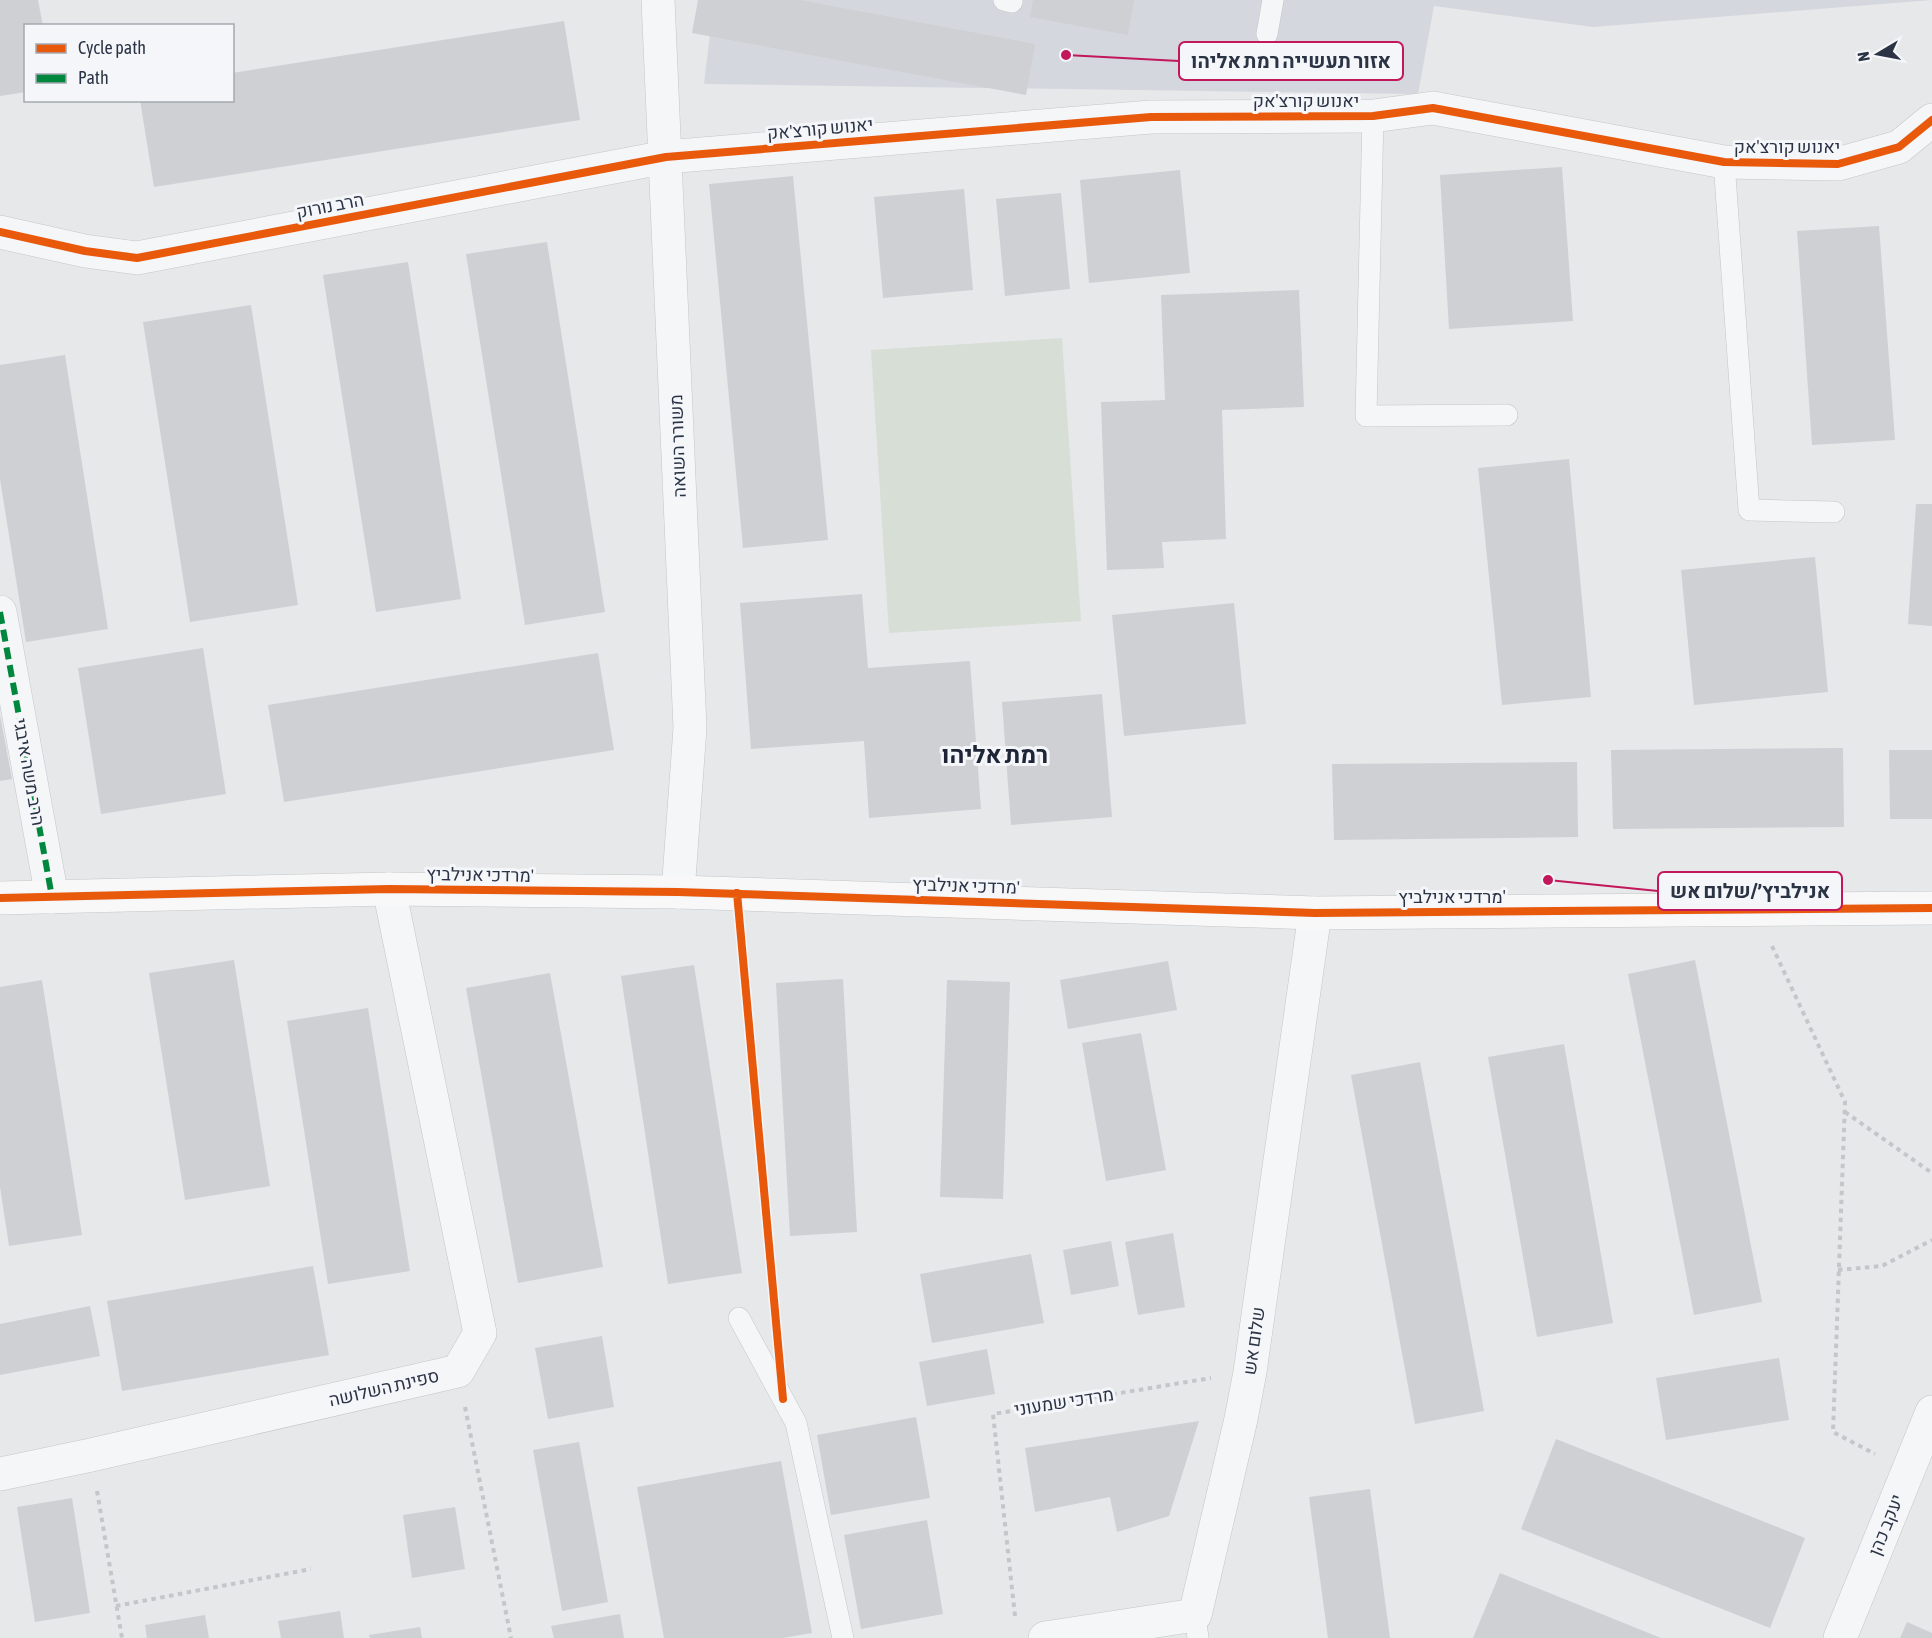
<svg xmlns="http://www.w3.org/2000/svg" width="1932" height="1638" font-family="'Asap Condensed',Heebo,sans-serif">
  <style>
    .built { fill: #d4d7dd }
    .green { fill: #d6ded6 }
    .building { fill: #ced0d3 }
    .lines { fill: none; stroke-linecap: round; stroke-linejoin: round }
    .lane-casing { stroke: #c4c6c8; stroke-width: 22 }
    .street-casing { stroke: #c4c6c8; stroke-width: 34 }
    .secondary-casing { stroke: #c4c6c8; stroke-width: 34 }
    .path { stroke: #c5c6ca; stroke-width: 4; stroke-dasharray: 4.5 4.5; stroke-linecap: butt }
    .lane { stroke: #f5f6f7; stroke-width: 21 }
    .street { stroke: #f5f6f7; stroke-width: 33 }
    .secondary { stroke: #f8f8f8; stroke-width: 33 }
    .quiet { stroke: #00873e; stroke-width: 6; stroke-dasharray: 12 6; stroke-linecap: butt }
    .cycleway-casing { stroke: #f4f6f9; stroke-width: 11 }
    .cycleway { stroke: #e8590c; stroke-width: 8 }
    .labels { text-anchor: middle; stroke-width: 6; stroke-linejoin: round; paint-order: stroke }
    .street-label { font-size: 18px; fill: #2b3445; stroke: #f4f6f9 }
    .district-label { font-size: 24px; font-weight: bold; fill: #1d2536; stroke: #f4f6f9 }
    .leader { fill: none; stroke: #c2185b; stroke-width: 2 }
    .callout-dot { fill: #c2185b; stroke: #f4f6f9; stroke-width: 2 }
    .callout { fill: #f4f6f9; stroke: #c2185b; stroke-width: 2 }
    .callout-label { font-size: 20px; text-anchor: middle; font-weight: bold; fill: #2b3445 }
  </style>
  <rect width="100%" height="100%" fill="#e6e8ea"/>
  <!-- built -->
  <path class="built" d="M714 0H1932L1593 27 1434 6 1418 94 704 84Z"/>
  <!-- green -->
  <path class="green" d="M1062 338 1081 621 889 633 871 350Z"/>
  <!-- building -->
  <path class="building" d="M0 0H38L43 26H26V92L0 96Z
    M698 0H800L1035 44 1026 95 692 33Z
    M1033 0H1134L1128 35 1030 17Z
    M564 21 580 120 154 187 140 100H232V73Z
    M1562 167 1573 321 1449 329 1440 175Z
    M1180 170 1190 273 1089 283 1080 180Z
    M793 176 828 540 743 548 709 184Z
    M964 189 973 290 883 298 874 197Z
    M1061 193 1070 289 1005 296 996 199Z
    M1879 226 1895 440 1812 445 1797 231Z
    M547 242 605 612 525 625 466 254Z
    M408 262 461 599 376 612 323 275Z
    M1299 290 1304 407 1222 410 1226 539 1162 542 1164 568 1107 570 1101 402 1165 400 1161 295Z
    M251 305 298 605 190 622 143 322Z
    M65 355 108 629 26 642 0 479V365Z
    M1569 459 1591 697 1502 705 1478 468Z
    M1916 504H1932V626L1908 624Z
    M1815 557 1828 692 1694 705 1681 570Z
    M862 594 868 668 970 661 981 809 869 818 864 741 751 749 740 603Z
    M1234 603 1246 724 1124 736 1112 615Z
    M203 648 226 794 101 814 78 668Z
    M598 653 614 750 284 802 268 705Z
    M1102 694 1112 817 1011 825 1002 702Z
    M0 715 12 779 0 781Z
    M1843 748 1844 827 1613 829 1611 750Z
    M1889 750H1932V819H1890Z
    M1577 762 1578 837 1334 840 1332 764Z
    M234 960 270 1186 185 1200 149 973Z
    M1695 960 1762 1302 1694 1315 1628 974Z
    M1168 961 1177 1010 1068 1029 1060 980Z
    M694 965 742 1273 668 1284 621 976Z
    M550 973 603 1267 518 1283 466 988Z
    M843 979 857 1232 790 1236 776 983Z
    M42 980 82 1235 9 1246 0 1187V987Z
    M947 980 1010 982 1003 1199 940 1197Z
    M368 1008 410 1271 328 1284 287 1021Z
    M1141 1033 1166 1170 1106 1181 1082 1043Z
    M1564 1044 1613 1323 1537 1337 1488 1057Z
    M1420 1062 1484 1411 1415 1424 1351 1075Z
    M1173 1233 1185 1307 1138 1315 1125 1242Z
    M1111 1241 1119 1286 1071 1295 1063 1250Z
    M1031 1254 1044 1323 932 1343 920 1274Z
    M313 1266 329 1355 122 1391 107 1301Z
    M90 1306 100 1356 0 1375V1324Z
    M602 1336 614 1407 548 1419 535 1348Z
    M987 1349 995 1394 927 1406 919 1362Z
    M1779 1358 1789 1420 1666 1440 1656 1378Z
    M916 1417 930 1498 831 1515 817 1435Z
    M1199 1421 1169 1516 1117 1532 1110 1497 1035 1512 1025 1448Z
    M1556 1439 1805 1538 1770 1628 1521 1529Z
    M579 1442 608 1602 562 1611 533 1450Z
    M781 1461 812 1633 783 1638H664L637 1487Z
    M1370 1489 1390 1638H1328L1309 1497Z
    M72 1498 90 1613 35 1622 17 1507Z
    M455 1507 465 1569 412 1578 403 1515Z
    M927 1520 943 1614 861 1629 844 1535Z
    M1500 1573 1661 1638H1473Z
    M340 1611 344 1638H281L278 1621Z
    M620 1614 624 1638H554L551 1626Z
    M205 1615 209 1638H147L145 1625Z
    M1907 1622 1932 1633V1638H1900Z
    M420 1627 422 1638H370L369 1635Z"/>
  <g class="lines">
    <defs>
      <path id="lane" d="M1004 0 1012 2V0
        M1267 34 1273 0
        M1373 116 1366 416 1507 415
        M1724 162 1749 510 1834 512
        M739 1318 796 1423 843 1638
        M1195 1615 1198 1638"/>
      <path id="street" d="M658 0 690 728 678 892
        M0 232 85 251 137 258 666 157 1151 117 1373 116 1433 108 1724 162 1838 164 1899 147 1932 120
        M0 612 52 897
        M0 1474 91 1455 458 1371 480 1333 389 889
        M1045 1638 1195 1615 1241 1419 1250 1372 1315 913
        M1840 1638 1932 1412"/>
      <path id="secondary" d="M0 898 389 889 678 892 1315 913 1932 908"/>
    </defs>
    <!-- lane casing -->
    <use href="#lane" class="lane-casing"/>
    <!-- street casing -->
    <use href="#street" class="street-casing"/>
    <!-- secondary casing -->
    <use href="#secondary" class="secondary-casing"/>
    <!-- path -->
    <path class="path" d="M1772 946 1845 1102 1833 1432 1875 1454
      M1845 1112 1932 1173
      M1838 1270 1882 1266 1932 1240
      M465 1407 511 1638
      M97 1491 122 1638
      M116 1606 311 1569
      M1015 1616 993 1414 1211 1378"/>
    <!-- lane -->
    <use href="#lane" class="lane"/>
    <!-- street -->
    <use href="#street" class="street"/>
    <!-- secondary -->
    <use href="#secondary" class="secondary"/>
    <!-- quiet -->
    <path class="quiet" d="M0 612 52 897"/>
    <defs>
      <path id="cycleway" d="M0 232 85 251 137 258 666 157 1151 117 1373 116 1433 108 1724 162 1838 164 1899 147 1932 120
        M737 893 783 1399
        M0 898 389 889 678 892 1315 913 1932 908"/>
    </defs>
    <!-- cycleway casing -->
    <use href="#cycleway" class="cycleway-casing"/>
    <!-- cycleway -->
    <use href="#cycleway" class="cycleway"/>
  </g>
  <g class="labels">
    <!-- street labels -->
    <g class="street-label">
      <text x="1306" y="107">יאנוש קורצ'אק</text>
      <text transform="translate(820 129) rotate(-5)" y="6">יאנוש קורצ'אק</text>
      <text x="1787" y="153">יאנוש קורצ'אק</text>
      <text transform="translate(330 206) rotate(-11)" y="6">הרב נורוק</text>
      <text transform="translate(678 446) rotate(-92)" y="6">משורר השואה</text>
      <text transform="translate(29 772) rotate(80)" y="6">הרב משה איבגי</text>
      <text transform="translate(480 875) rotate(1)" y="6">מרדכי אנילביץ'</text>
      <text transform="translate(966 886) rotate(2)" y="6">מרדכי אנילביץ'</text>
      <text x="1452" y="903">מרדכי אנילביץ'</text>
      <text transform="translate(1254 1341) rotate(-82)" y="6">שלום אש</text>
      <text transform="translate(384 1388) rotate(-13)" y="6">ספינת השלושה</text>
      <text transform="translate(1064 1402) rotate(-9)" y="6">מרדכי שמעוני</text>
      <text transform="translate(1886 1525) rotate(-68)" y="6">יעקב כהן</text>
    </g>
    <!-- district labels -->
    <g class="district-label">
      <text x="995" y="763">רמת אליהו</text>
    </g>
  </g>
  <!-- callouts -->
  <path class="leader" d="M1066 55L1179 61M1548 880L1658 891"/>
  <g class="callout-dot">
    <circle cx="1066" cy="55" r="6"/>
    <circle cx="1548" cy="880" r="6"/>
  </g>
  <g class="callout">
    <rect x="1179" y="42" width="224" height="38" rx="6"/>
    <rect x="1658" y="872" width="184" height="38" rx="6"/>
  </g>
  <g class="callout-label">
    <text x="1291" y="68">אזור תעשייה רמת אליהו</text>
    <text x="1750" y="898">אנילביץ׳/שלום אש</text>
  </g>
  <!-- legend -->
  <rect x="24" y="24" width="210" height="78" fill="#f4f6f9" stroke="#a4a8b1" stroke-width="1.5"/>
  <rect x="36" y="44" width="30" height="9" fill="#e8590c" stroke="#a4a8b1" stroke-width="1.5"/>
  <text x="78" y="54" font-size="18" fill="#2b3445">Cycle path</text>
  <rect x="36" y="74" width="30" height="9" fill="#00873e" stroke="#a4a8b1" stroke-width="1.5"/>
  <text x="78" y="84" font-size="18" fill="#2b3445">Path</text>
  <!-- north arrow -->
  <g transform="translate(1878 54) rotate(260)" stroke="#f4f6f9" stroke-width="4.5" paint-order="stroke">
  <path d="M0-4.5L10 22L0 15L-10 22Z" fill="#2b3445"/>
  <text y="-9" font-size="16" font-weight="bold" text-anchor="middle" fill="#2b3445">N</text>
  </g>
</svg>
